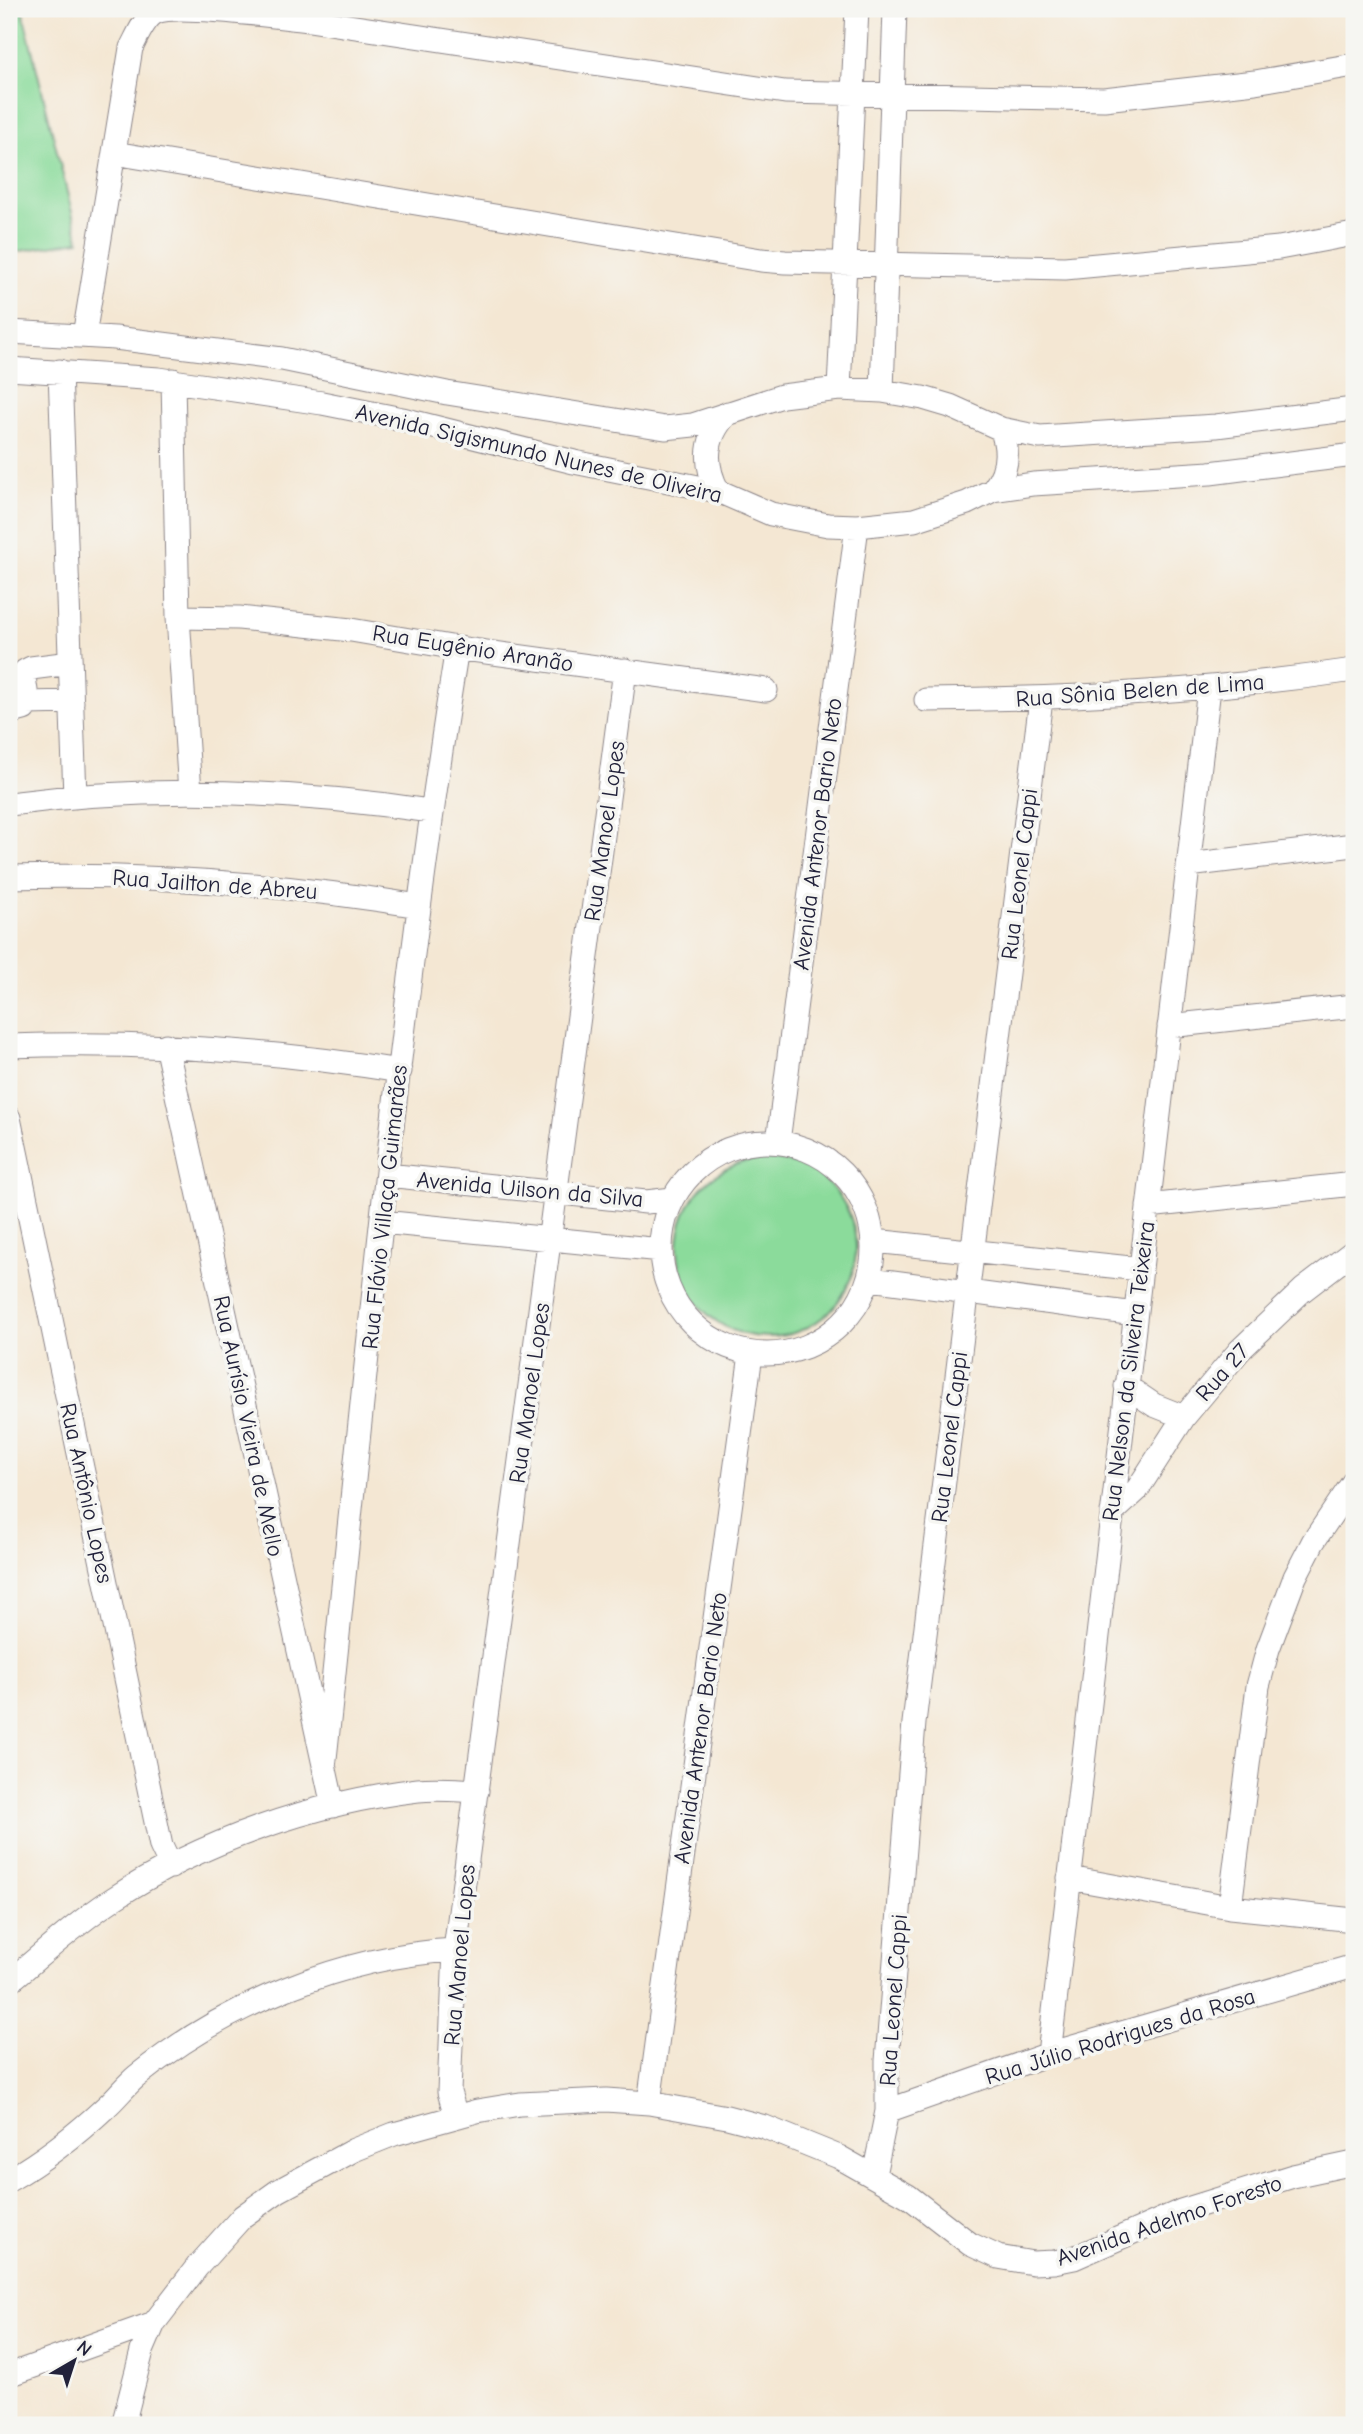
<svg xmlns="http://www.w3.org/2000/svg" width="1363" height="2434" font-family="'Comic Neue',sans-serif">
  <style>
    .green { fill: #8bdb9b; stroke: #567e6b; stroke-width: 2 }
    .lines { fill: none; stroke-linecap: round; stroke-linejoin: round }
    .street-casing { stroke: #8b8487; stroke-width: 25 }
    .street { stroke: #fff; stroke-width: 23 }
    .labels { text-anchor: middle; stroke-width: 7; stroke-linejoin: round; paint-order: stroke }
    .street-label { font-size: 23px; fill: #22223b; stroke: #f6f6f2 }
  </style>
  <rect width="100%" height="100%" fill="#f6f6f2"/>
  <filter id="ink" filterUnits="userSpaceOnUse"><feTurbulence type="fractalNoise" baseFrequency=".0143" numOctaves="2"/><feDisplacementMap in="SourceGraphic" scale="14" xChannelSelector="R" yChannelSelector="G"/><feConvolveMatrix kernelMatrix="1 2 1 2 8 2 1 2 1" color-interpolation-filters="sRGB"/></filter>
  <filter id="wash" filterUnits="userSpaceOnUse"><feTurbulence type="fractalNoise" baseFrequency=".00686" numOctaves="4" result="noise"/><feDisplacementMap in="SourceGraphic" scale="28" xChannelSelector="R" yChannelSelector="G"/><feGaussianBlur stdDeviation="1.57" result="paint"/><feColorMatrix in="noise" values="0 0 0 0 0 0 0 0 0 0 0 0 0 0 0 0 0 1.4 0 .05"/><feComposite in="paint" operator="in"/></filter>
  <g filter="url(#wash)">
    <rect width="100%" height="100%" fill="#f4e7d3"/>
    <!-- green -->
    <path class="green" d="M9 9H22L79 241 9 253Z
      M678 1248a89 89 0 1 1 178 0a89 89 0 1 1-178 0Z"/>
  </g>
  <g filter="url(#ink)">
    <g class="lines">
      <defs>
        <path id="street" d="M114 153 761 260 785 262 1065 268 1279 248 1354 234
          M9 332 115 338 282 359 447 393 665 428 693 425 782 396 839 389 882 391 923 398 950 406 1001 429 1040 437 1216 426 1354 409
          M84 336 131 48C137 37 144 18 156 12 177 3 281 17 309 20L785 92 1104 99 1255 82 1354 65
          M9 369 159 379 322 403 402 419 574 462 718 491 771 514 828 525 857 526 914 520 967 503 993 490 1033 484 1210 473 1354 455
          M60 371 75 797
          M173 380 178 617 190 792
          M839 389 857 9
          M882 391 895 9
          M993 490C1008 471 1010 451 1001 429
          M718 491C703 463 705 436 728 413
          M178 617 239 618 351 630 457 648 766 690
          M926 700C1069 699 1212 691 1354 670
          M27 703 72 702
          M9 713 24 709C31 698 22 684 25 671L31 668 70 663
          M9 804C150 785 290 790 430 811
          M1188 865 1354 845
          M9 877C147 873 283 884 419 906
          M1169 1026 1354 1006
          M166 1045 333 1806
          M9 1046C141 1041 269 1050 400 1071
          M9 1118 161 1846 171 1867
          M661 1248a106 106 0 1 1 212 0a106 106 0 1 1-212 0Z
          M778 1142 857 526
          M387 1175 646 1202 673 1199
          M1148 1206 1354 1184
          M382 1222 661 1250
          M874 1241 1140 1269
          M870 1279 1135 1314
          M1126 1386 1154 1405 1184 1417
          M1112 1513 1137 1490 1184 1417 1240 1350 1303 1290 1354 1251
          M324 1768C364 1394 397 1019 457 648
          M1069 1878 1230 1907 1354 1920
          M1230 1907 1258 1686 1268 1649 1295 1577 1313 1542 1354 1481
          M9 1982C43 1954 76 1923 113 1899 200 1842 315 1802 418 1790 437 1788 457 1790 477 1791
          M1049 2054 1209 688
          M649 2103 751 1354
          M887 2111 1049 2054 1354 1966
          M456 2116 449 2092 455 1950 625 670
          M874 2175 887 2111V2061L914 1723 1041 699
          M9 2180C44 2160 77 2134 107 2106 117 2097 126 2085 137 2076 225 2005 342 1956 455 1950
          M9 2375 154 2323
          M123 2425 142 2351 154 2323 197 2267 243 2216 278 2191 354 2150 394 2134 477 2111 520 2104 606 2100 649 2103 727 2117 765 2127 839 2157 908 2196 970 2244 998 2257 1033 2263 1054 2262 1074 2258 1181 2211 1293 2176 1354 2163"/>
      </defs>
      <!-- street casing -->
      <use href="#street" class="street-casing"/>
      <!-- street -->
      <use href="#street" class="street"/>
    </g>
  </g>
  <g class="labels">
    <!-- street labels -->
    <g class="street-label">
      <text transform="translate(539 453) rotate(13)" y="8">Avenida Sigismundo Nunes de Oliveira</text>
      <text transform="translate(473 648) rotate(9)" y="8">Rua Eugênio Aranão</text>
      <text transform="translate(1140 690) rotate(-4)" y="8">Rua Sônia Belen de Lima</text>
      <text transform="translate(604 831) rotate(-82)" y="8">Rua Manoel Lopes</text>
      <text transform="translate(817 834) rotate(-83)" y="8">Avenida Antenor Bario Neto</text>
      <text transform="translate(1019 874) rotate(-83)" y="8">Rua Leonel Cappi</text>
      <text transform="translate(215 884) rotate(4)" y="8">Rua Jailton de Abreu</text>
      <text transform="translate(530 1189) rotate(5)" y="8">Avenida Uilson da Silva</text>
      <text transform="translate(384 1207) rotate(-84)" y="8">Rua Flávio Villaça Guimarães</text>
      <text transform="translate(1128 1371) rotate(-83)" y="8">Rua Nelson da Silveira Teixeira</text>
      <text transform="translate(1222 1372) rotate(-49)" y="8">Rua 27</text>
      <text transform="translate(529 1393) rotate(-82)" y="8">Rua Manoel Lopes</text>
      <text transform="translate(249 1426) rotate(78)" y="8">Rua Aurísio Vieira de Mello</text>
      <text transform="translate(949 1437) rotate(-83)" y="8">Rua Leonel Cappi</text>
      <text transform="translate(87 1493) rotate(78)" y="8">Rua Antônio Lopes</text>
      <text transform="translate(700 1728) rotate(-82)" y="8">Avenida Antenor Bario Neto</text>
      <text transform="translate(459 1955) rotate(-85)" y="8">Rua Manoel Lopes</text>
      <text transform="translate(893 2000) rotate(-86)" y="8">Rua Leonel Cappi</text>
      <text transform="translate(1120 2036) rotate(-17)" y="8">Rua Júlio Rodrigues da Rosa</text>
      <text transform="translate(1169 2220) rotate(-19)" y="8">Avenida Adelmo Foresto</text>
    </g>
  </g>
  <!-- margin -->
  <rect width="1363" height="2434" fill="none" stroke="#f6f6f2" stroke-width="35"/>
  <!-- north arrow -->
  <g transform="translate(74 2361) rotate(39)" stroke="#f6f6f2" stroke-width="5" paint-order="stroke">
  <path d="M0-5L12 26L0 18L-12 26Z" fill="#22223b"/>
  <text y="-10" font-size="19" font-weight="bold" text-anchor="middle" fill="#22223b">N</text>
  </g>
</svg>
